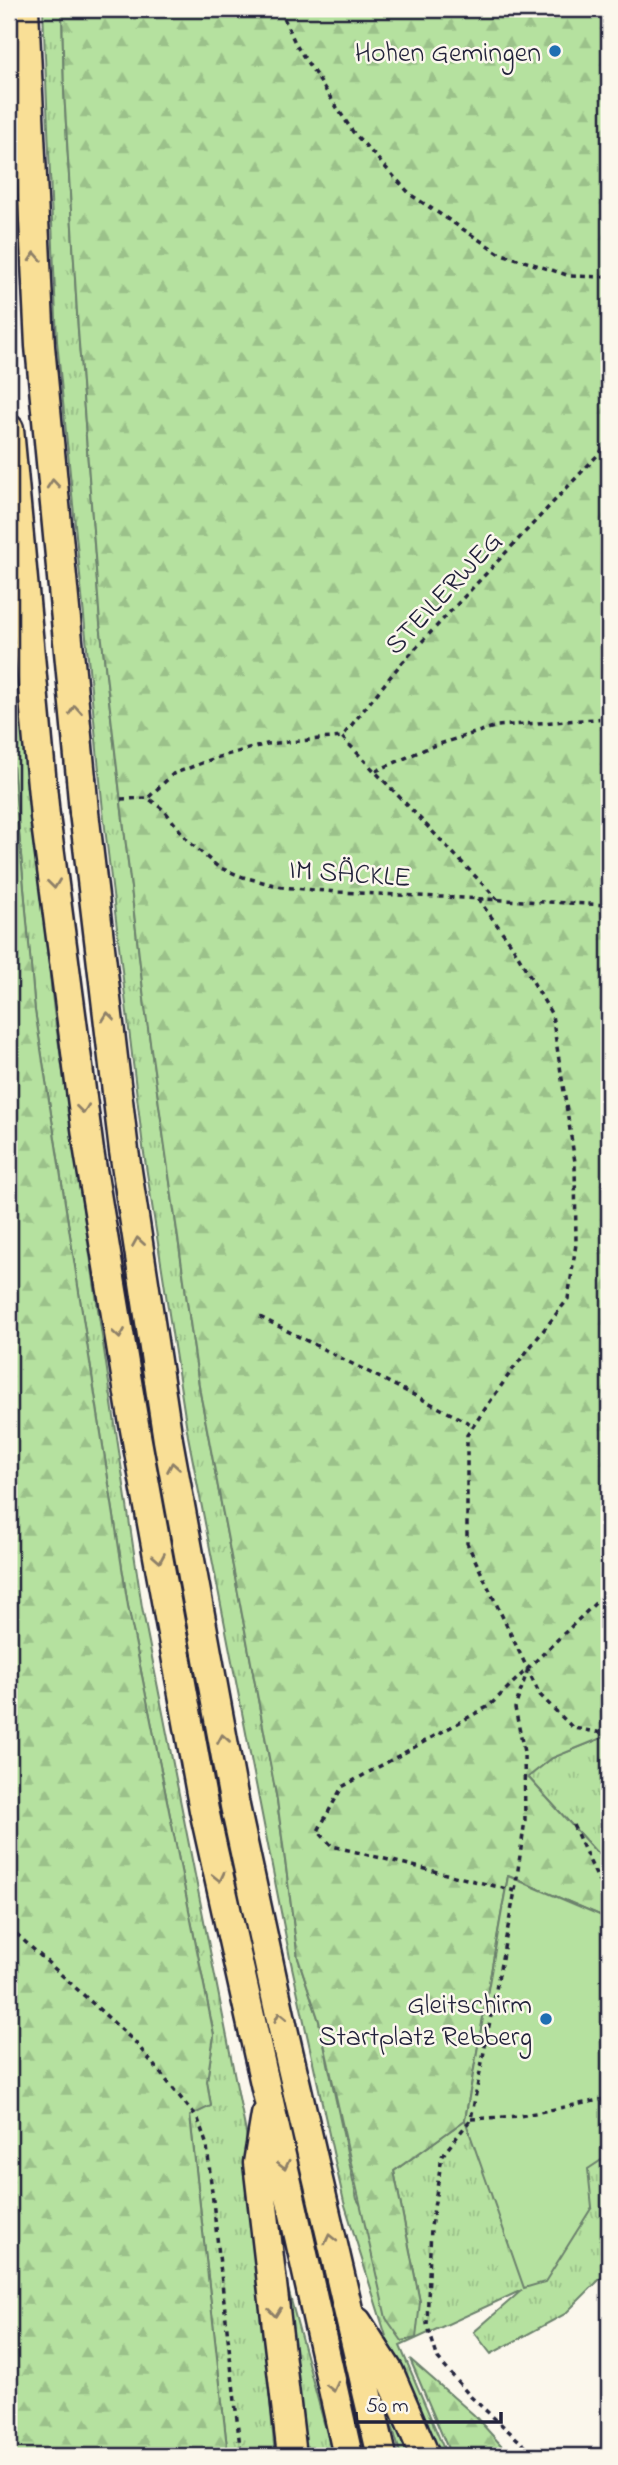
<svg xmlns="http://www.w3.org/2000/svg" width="618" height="2465" font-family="'Indie Flower',sans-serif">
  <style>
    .grass { fill: url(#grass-tufts); stroke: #6c826d; stroke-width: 2 }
    .forest { fill: url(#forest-firs); stroke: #6c826d; stroke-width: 2 }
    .pitch { fill: #b5e19f; stroke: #6c826d; stroke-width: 2 }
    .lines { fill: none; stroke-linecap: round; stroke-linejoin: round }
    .highway-casing { stroke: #22223b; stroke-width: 33 }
    .path { stroke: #22223b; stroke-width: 3.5; stroke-dasharray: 5 5; stroke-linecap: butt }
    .highway { stroke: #f9df96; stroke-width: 28 }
    .highway-bridge-casing { stroke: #22223b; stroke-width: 33; stroke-linecap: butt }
    .highway-bridge { stroke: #f9df96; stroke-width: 28 }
    .oneway { stroke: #8e8068 }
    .poi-dot { fill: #1f6fb2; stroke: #fbf7ec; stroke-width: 2.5 }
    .labels { text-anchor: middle; stroke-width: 5; stroke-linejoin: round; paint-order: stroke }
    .poi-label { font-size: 28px; fill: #22223b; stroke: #fbf7ec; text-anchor: end }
    .street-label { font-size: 28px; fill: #22223b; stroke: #fbf7ec }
  </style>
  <defs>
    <pattern id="grass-tufts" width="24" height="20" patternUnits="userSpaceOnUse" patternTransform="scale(1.75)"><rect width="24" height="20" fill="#b5e19f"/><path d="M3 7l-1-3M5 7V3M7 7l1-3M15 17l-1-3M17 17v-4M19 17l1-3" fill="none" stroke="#9bc18a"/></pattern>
    <pattern id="forest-firs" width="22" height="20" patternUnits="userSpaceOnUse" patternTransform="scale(1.75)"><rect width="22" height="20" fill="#b5e19f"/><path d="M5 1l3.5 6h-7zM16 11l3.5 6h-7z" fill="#9bc18a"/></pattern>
  </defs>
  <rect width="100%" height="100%" fill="#fbf7ec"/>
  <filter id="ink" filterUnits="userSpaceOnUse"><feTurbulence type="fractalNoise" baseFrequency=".0143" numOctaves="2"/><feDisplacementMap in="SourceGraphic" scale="14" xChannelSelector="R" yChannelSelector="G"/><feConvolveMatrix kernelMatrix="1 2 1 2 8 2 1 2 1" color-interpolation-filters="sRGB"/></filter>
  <g filter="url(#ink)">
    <!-- grass -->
    <path class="grass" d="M43 9H62L64 90 78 330 100 623 145 1007 200 1392 277 1800 298 1958 319 2021 357 2199 420 2302 394 2171 465 2120 508 1876 609 1919V2270L565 2314 491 2354 474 2332 522 2290 400 2346 447 2456H436L390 2349 344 2202 290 1958 188 1436 143 1147 103 811 57 341Z
      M9 550 21 712 54 1011 142 1607 246 2133 275 2456H218L227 2447 190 2116 211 2105 207 2081 214 2035 128 1606 35 1011 9 721Z
      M609 1735V1857L596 1852 528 1777 552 1758Z
      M284 2274 333 2456H299Z
      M386 2405 409 2456H401Z"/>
    <!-- forest -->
    <path class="forest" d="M62 9H609V1735L552 1758 528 1777 596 1852 609 1857V1919L508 1876 465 2120 394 2171 420 2302 416 2338 402 2341 386 2318 319 2021 298 1958 277 1800 200 1392 145 1007 100 623 78 330 64 90Z
      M9 721 35 1011 128 1606 214 2035 207 2081 211 2106 190 2116 227 2447 218 2456H9Z
      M410 2359 474 2415 511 2456H451Z"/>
    <!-- pitch -->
    <path class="pitch" d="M508 1876 609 1919V2155L588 2169 592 2207 545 2282 524 2288 465 2120Z"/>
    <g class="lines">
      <defs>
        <path id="highway" d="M24 9 40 346 81 778
          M9 429 42 785
          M84 812 124 1151 168 1440 235 1806 283 2029 382 2456
          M45 816 89 1151 134 1424 204 1810 348 2456
          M266 2115 258 2163 292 2456
          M357 2322 389 2372 425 2456"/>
      </defs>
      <!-- highway casing -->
      <use href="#highway" class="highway-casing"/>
      <!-- path -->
      <path class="path" d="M280 9 296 45 353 132 411 195 499 253 570 276 609 277
        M376 771 430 747 497 726 609 718
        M149 797 173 774 215 758 267 744 342 737
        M121 799 148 798 165 811 188 841 218 867 243 877 282 887 336 892 609 905
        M9 808 17 807
        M478 899 512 945 552 1015 575 1162 576 1244 568 1299 510 1373 467 1435V1543L540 1695 573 1728 609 1734
        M498 900 342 737 399 666 609 443
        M260 1317 473 1425
        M528 1669 515 1708 524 1752 525 1820 515 1891 471 2119 442 2156 431 2227 427 2324 438 2359 471 2397 536 2456
        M573 1825 609 1903
        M515 1891 332 1846 318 1831 342 1787 489 1706 609 1590
        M9 1927 135 2042 198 2119 207 2146 241 2456
        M471 2119 520 2116 609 2098
        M597 2456 609 2446"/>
      <!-- highway -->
      <use href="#highway" class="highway"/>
      <defs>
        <path id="highway-bridge" d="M81 778 84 812
          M42 785 45 816"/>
      </defs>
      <!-- highway-bridge casing -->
      <use href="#highway-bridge" class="highway-bridge-casing"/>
      <!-- highway-bridge -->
      <use href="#highway-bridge" class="highway-bridge"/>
    </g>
    <!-- one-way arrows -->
    <defs><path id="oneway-chevron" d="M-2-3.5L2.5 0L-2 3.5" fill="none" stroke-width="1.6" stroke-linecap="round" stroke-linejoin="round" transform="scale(1.75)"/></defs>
    <g class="oneway">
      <use href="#oneway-chevron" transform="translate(35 257) rotate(-93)"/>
      <use href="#oneway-chevron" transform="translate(53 484) rotate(-95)"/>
      <use href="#oneway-chevron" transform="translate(75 710) rotate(-95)"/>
      <use href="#oneway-chevron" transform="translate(54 884) rotate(83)"/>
      <use href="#oneway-chevron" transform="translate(108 1017) rotate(-97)"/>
      <use href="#oneway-chevron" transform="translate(83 1109) rotate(83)"/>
      <use href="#oneway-chevron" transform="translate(138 1242) rotate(-99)"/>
      <use href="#oneway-chevron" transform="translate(119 1334) rotate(81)"/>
      <use href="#oneway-chevron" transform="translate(173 1467) rotate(-100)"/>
      <use href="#oneway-chevron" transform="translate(159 1558) rotate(80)"/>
      <use href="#oneway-chevron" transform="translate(223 1739) rotate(-100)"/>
      <use href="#oneway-chevron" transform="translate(219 1877) rotate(77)"/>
      <use href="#oneway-chevron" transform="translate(280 2017) rotate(-102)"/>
      <use href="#oneway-chevron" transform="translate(284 2165) rotate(77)"/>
      <use href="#oneway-chevron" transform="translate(330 2239) rotate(-103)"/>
      <use href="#oneway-chevron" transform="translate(275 2312) rotate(84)"/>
      <use href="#oneway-chevron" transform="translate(333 2387) rotate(77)"/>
    </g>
  </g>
  <!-- markers -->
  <g class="poi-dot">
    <circle cx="555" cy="51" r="7"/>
    <circle cx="546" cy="2019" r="7"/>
  </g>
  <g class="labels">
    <!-- poi labels -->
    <g class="poi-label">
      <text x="541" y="61">Hohen Gemingen</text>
      <text x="532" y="2013">Gleitschirm<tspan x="532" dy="32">Startplatz Rebberg</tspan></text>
    </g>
    <!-- street labels -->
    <g class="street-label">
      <text transform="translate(442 592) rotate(-47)" y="10">STEILERWEG</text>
      <text transform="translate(350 872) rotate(4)" y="10">IM SÄCKLE</text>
    </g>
  </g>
  <!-- margin -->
  <rect width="618" height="2465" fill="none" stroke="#fbf7ec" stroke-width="35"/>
  <rect x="18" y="18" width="583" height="2430" fill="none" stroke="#22223b" stroke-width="2.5" filter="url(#ink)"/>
  <!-- scale -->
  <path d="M356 2412v10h145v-10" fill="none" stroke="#22223b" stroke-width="3.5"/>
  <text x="366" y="2412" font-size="21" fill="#22223b" stroke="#fbf7ec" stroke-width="5" paint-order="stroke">50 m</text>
</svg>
